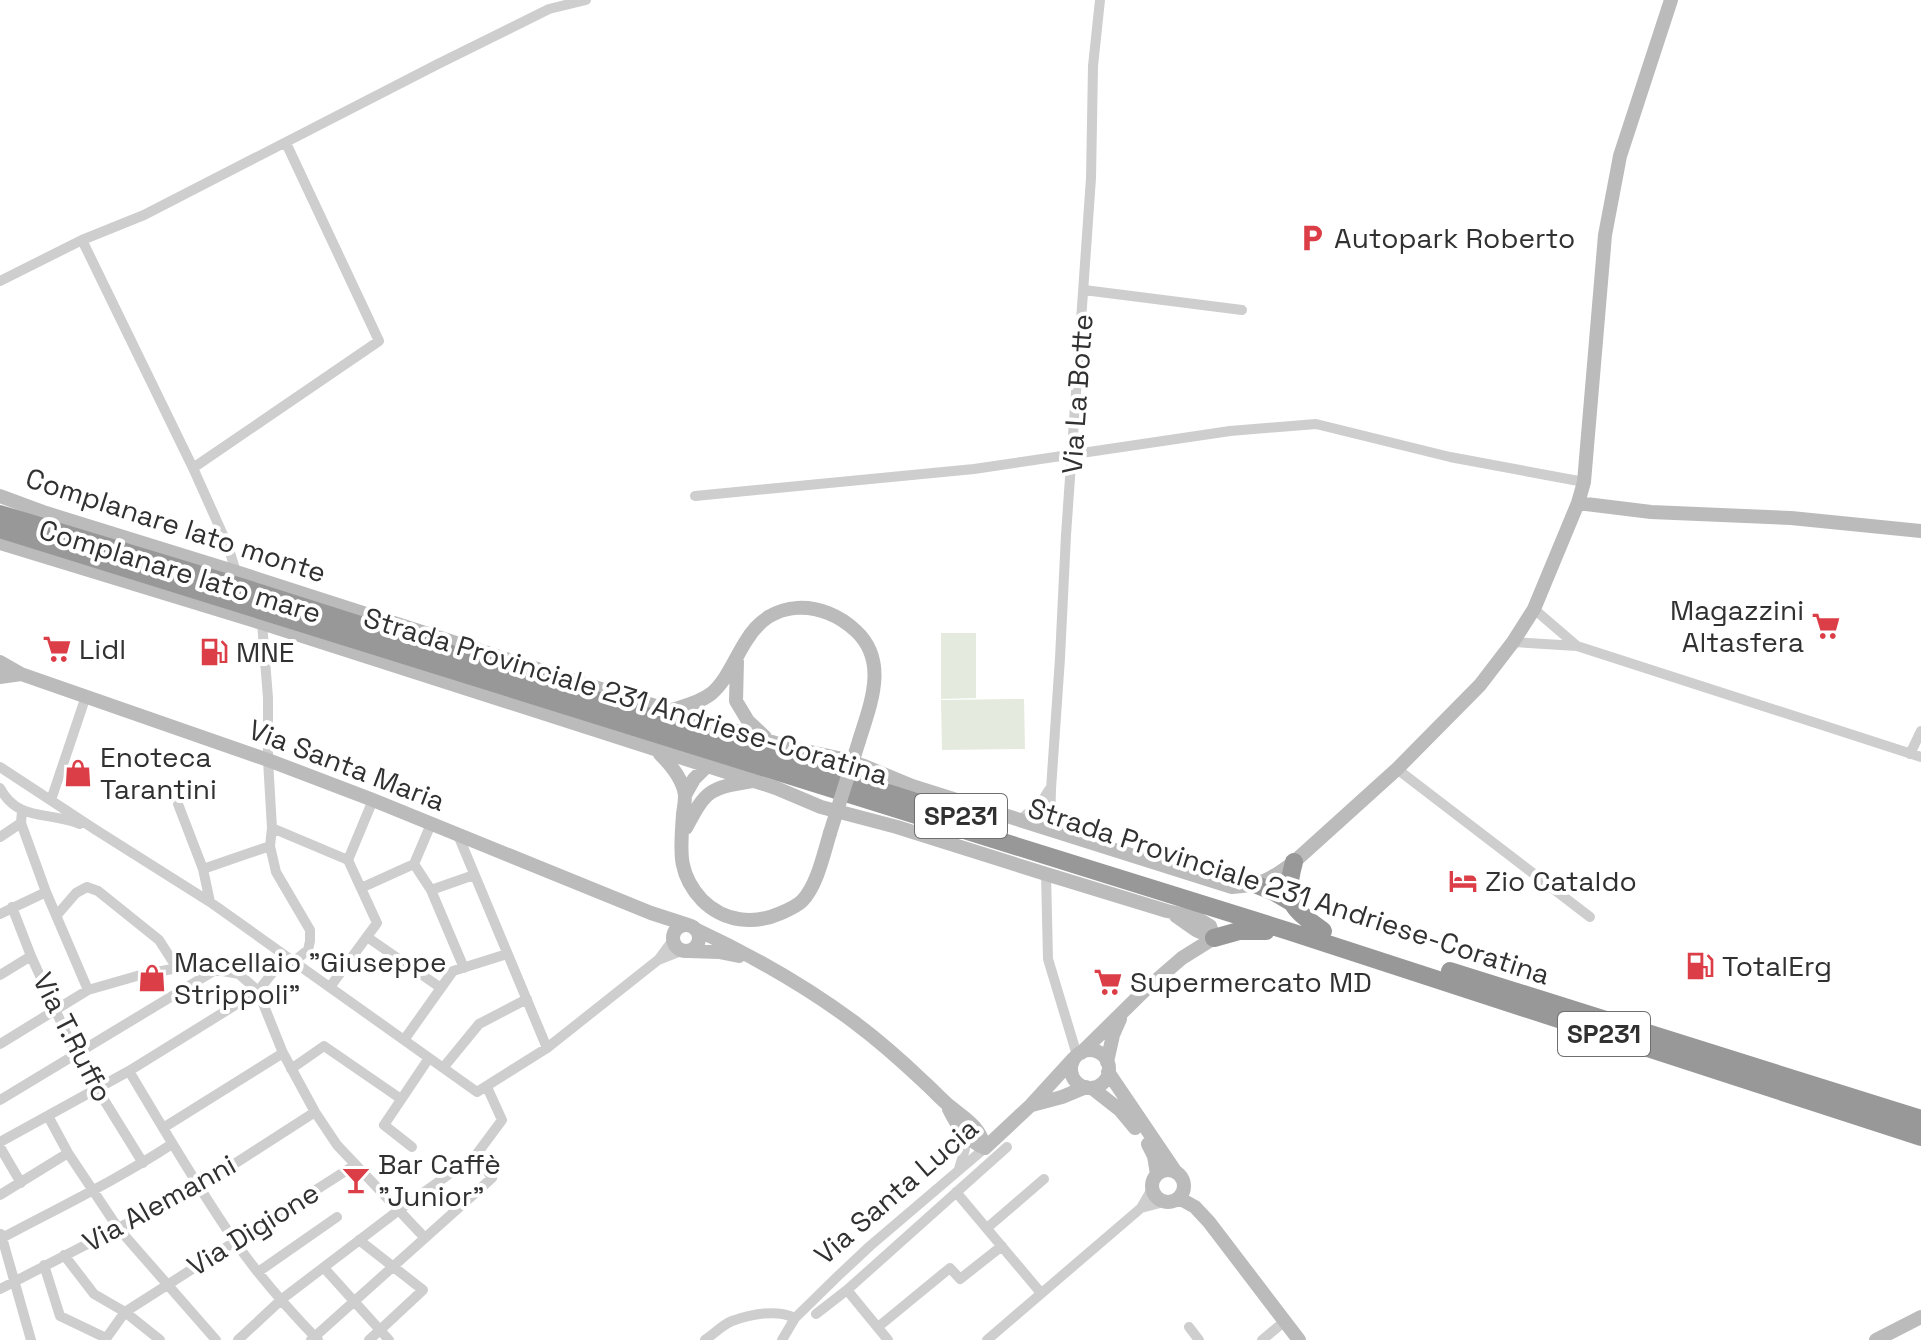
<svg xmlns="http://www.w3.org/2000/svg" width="1921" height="1340" font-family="'Space Grotesk',sans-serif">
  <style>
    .green { fill: #e4eadd }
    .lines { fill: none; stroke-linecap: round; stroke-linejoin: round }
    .street { stroke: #cecece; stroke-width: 10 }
    .secondary { stroke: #bbb; stroke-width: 14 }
    .highway { stroke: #989898; stroke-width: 18 }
    .secondary-bridge { stroke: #bbb; stroke-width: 14 }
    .labels { text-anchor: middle; stroke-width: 8; stroke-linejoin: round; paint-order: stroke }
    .shield { fill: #fff; stroke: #6f6f6f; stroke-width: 2 }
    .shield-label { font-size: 26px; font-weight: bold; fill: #313131 }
    .poi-label { font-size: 28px; fill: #313131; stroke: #fff; text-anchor: start }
    .street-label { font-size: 28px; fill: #313131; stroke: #fff }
  </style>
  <rect width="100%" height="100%" fill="#fff"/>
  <!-- green -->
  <path class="green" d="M941 633H976V698L941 699Z
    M1024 699 1025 749 942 750 941 700Z"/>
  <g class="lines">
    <!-- street -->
    <path class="street" d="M82 240 193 468 228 546 236 572
      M0 281 82 240 144 215 438 64 549 9 586 0
      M1084 290 1242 310
      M193 468 379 341 286 143
      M695 496 974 469 1230 431 1316 424 1450 457 1584 482
      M1534 609 1577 646
      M262 623 268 698V760L272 828 270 846 276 872 310 930V941L308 950 293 962
      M1513 642 1577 646 1921 757
      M1910 754 1921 731
      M0 767 96 830 210 902 477 1092 547 1048 658 960 681 951
      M1397 769 1590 917
      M0 788C18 822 48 811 80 824
      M51 800 86 696
      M178 804 203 869 210 902
      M22 811 21 823 46 892 88 990
      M1020 820 1042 801 1049 790
      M272 828 348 860 377 923 330 987
      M1050 830 1051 789 1060 658 1066 535 1091 178 1093 66 1100 0
      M458 835 547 1048
      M0 837 21 823
      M348 860 373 800
      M414 864 431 890 464 968
      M203 869 270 846
      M1046 874 1048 959 1077 1055
      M361 888 414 864 431 824
      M431 890 474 875
      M12 907 31 956 75 1053 143 1163
      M0 914 46 892
      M57 915 76 893 87 887 98 891 159 940 177 968
      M367 937 441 988
      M659 959 673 940
      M0 975 31 956
      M404 1040 453 971 507 954
      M0 1044 88 990 137 976 177 968 201 967 239 974 258 991 283 1053 315 1112 337 1145 425 1238
      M443 1068 479 1024 527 999
      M291 1069 324 1046 401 1099
      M129 1071C163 1128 196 1185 234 1240 258 1275 288 1309 318 1340
      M0 1100 217 969
      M48 1116 68 1153 118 1228 216 1340
      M163 1128 283 1053
      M0 1142 129 1071 258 991 285 957
      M0 1147 21 1183
      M412 1147 384 1125 429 1058
      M959 1169 965 1149 963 1132
      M956 1192 1041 1293
      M0 1195 68 1153
      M1141 1208 1164 1202
      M987 1228 1044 1179
      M1 1234 31 1340
      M0 1239C58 1208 117 1180 172 1144
      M359 1240 423 1290 380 1330 389 1340
      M64 1255 94 1294 125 1312 160 1340
      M44 1265 60 1316 106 1338
      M324 1268 380 1330 369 1340
      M258 1272 337 1217
      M0 1289 200 1186 315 1112
      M847 1290 1007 1147
      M816 1314 847 1290 888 1340
      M878 1327 950 1268 960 1279 1002 1246
      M1189 1327 1199 1340
      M105 1340 125 1312 355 1165
      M238 1340 282 1299 399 1210 476 1155 502 1120 487 1087
      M311 1340 492 1178 476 1155
      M705 1340C714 1334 722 1325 732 1321 751 1314 777 1309 795 1318
      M782 1340 795 1318 839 1275 870 1246 985 1148
      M987 1340 1141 1208 1152 1189
      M1262 1340 1285 1321"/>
    <!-- secondary -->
    <path class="secondary" d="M0 496 46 513 236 572 562 677 788 747 838 758 864 766 912 786 1232 887C1262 885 1270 880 1294 862L1397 769 1480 685 1513 642 1534 609 1578 503 1584 482 1605 235 1620 156 1671 0
      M1578 503 1651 512 1791 518 1921 531
      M0 543 262 623 776 788 821 807 897 827 1046 874 1167 911 1195 917 1210 926 1214 938
      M737 661 736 701 748 721 765 737
      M0 662 21 674 268 760 373 800 651 913 688 925
      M0 677 21 674
      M672 710C685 706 701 702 712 693 727 680 735 658 746 641 771 598 822 599 856 631 889 662 870 705 859 741
      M660 754C671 765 683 779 685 795 685 801 684 808 683 814 681 848 676 872 702 900 724 922 754 925 781 913 788 910 797 906 802 901 817 886 824 853 830 833
      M685 795 694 779 707 766
      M686 828C706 790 709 788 752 781
      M1176 916 1196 930 1214 938
      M673 938a13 13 0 1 1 26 0a13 13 0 1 1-26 0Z
      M695 929C751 955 804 985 854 1022 878 1040 902 1061 924 1082 932 1089 938 1096 946 1103 963 1118 979 1124 985 1148
      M688 951 719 952 739 956
      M1071 1069a19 19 0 1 1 38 0a19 19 0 1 1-38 0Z
      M1081 1053 1145 990 1182 958 1214 938
      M1107 1062 1113 1035 1120 1019
      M1108 1072 1175 1171
      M1092 1088 1120 1110 1135 1128
      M1032 1105 1062 1097 1086 1087
      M949 1109C958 1127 966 1140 985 1148
      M1148 1144 1154 1156 1157 1174
      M985 1148 1031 1105 1074 1058
      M1152 1186a16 16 0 1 1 32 0a16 16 0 1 1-32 0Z
      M1179 1198 1195 1207 1209 1222 1299 1340
      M1876 1340 1921 1317"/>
    <!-- highway -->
    <path class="highway" d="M0 514 238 586 976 821
      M0 529 1288 931 1921 1137
      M1294 862C1283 903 1291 907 1323 931
      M1257 885 1274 892 1291 902
      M1214 938 1239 931H1266
      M1450 971 1921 1119"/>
    <!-- secondary-bridge -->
    <path class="secondary-bridge" d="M830 833 859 741"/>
  </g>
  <!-- icons -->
  <defs>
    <symbol id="parking-bare" viewBox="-9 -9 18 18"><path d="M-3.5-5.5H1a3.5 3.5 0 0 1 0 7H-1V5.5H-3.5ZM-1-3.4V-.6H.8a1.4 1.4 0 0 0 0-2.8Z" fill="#dc3e47" stroke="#fff" stroke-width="2.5" paint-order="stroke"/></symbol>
    <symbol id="supermarket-bare" viewBox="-9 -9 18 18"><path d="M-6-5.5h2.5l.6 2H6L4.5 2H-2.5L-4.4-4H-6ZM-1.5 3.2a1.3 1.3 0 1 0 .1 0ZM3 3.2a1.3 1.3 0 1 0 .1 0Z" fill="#dc3e47" stroke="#fff" stroke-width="2.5" paint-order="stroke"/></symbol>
    <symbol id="fuel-bare" viewBox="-9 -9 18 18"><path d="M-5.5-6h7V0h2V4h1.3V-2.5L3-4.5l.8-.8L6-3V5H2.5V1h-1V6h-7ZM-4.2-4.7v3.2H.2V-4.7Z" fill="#dc3e47" stroke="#fff" stroke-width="2.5" paint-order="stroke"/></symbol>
    <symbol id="shop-bare" viewBox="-9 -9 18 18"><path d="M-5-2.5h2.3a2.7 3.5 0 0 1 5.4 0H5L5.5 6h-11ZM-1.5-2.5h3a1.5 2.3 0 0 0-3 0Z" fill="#dc3e47" stroke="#fff" stroke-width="2.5" paint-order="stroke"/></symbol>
    <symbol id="hotel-bare" viewBox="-9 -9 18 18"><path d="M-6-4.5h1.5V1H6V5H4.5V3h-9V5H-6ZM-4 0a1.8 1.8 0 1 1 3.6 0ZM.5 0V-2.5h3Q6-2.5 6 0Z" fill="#dc3e47" stroke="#fff" stroke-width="2.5" paint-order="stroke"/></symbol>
    <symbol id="bar-bare" viewBox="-9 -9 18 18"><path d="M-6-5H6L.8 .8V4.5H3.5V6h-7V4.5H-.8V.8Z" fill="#dc3e47" stroke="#fff" stroke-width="2.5" paint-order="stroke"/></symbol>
  </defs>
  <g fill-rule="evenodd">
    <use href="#parking-bare" x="1292" y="218" width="40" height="40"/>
    <use href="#supermarket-bare" x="1806" y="606" width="40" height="40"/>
    <use href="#supermarket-bare" x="37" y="629" width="40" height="40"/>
    <use href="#fuel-bare" x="194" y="632" width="40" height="40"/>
    <use href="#shop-bare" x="58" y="753" width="40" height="40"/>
    <use href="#hotel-bare" x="1443" y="861" width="40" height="40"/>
    <use href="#fuel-bare" x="1680" y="946" width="40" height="40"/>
    <use href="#shop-bare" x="132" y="958" width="40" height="40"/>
    <use href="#supermarket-bare" x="1088" y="962" width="40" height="40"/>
    <use href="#bar-bare" x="336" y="1160" width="40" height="40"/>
  </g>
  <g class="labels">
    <!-- shield labels -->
    <g class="shield">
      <rect x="915" y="794" width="92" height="44" rx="6"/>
      <rect x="1558" y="1012" width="92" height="44" rx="6"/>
    </g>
    <g class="shield-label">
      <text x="961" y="825">SP231</text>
      <text x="1604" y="1043">SP231</text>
    </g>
    <!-- poi labels -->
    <g class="poi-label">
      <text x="1334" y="248">Autopark Roberto</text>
      <text x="1804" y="620" text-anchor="end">Magazzini<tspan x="1804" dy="32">Altasfera</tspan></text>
      <text x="79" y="659">Lidl</text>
      <text x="236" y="662">MNE</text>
      <text x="100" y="767">Enoteca<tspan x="100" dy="32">Tarantini</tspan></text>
      <text x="1485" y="891">Zio Cataldo</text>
      <text x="174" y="972">Macellaio "Giuseppe<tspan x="174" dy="32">Strippoli"</tspan></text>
      <text x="1722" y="976">TotalErg</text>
      <text x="1130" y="992">Supermercato MD</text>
      <text x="378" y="1174">Bar Caffè<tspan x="378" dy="32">"Junior"</tspan></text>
    </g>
    <!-- street labels -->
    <g class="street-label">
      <text transform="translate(1077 394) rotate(-86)" y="10">Via La Botte</text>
      <text transform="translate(176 525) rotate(18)" y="10">Complanare lato monte</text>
      <text transform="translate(180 571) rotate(17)" y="10">Complanare lato mare</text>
      <text transform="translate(626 696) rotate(17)" y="10">Strada Provinciale 231 Andriese-Coratina</text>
      <text transform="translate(347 765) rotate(21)" y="10">Via Santa Maria</text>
      <text transform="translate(1289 891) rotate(18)" y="10">Strada Provinciale 231 Andriese-Coratina</text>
      <text transform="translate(73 1037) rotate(63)" y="10">Via T.Ruffo</text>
      <text transform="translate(896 1191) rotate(-41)" y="10">Via Santa Lucia</text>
      <text transform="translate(159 1203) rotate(-29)" y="10">Via Alemanni</text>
      <text transform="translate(253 1229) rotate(-32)" y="10">Via Digione</text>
    </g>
  </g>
</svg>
